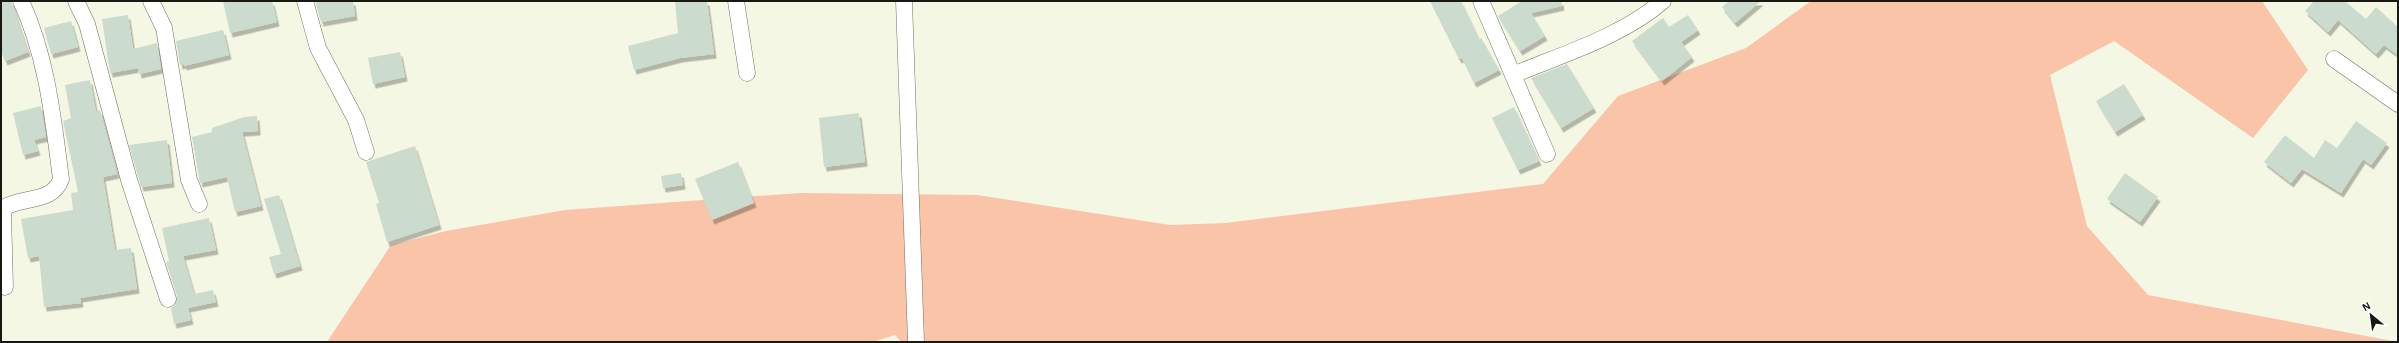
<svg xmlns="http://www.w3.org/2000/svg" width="2399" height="343" font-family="'Alegreya Sans',sans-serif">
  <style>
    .green { fill: #fac4a9 }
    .building { fill: #cbdbcd; filter: url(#shadow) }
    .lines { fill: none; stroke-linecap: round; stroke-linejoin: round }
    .minor-casing { stroke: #6f7261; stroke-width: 17 }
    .minor { stroke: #fff; stroke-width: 16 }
  </style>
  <defs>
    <filter id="shadow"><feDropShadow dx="2.5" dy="4.5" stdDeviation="0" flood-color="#0004"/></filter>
  </defs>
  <rect width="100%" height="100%" fill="#f4f7e4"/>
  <!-- green -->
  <path class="green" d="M1811 1H2262L2308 70 2253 138 2114 41 2050 75 2087 226 2148 295 2398 342H901L895 335 873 342H327L391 245 446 231 565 210 800 193 977 195 1170 225 1225 223 1543 184 1618 96 1746 48Z"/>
  <!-- building -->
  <path class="building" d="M1 1H11L28 52 5 61 1 51Z
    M223 1H272L277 22 230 33Z
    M315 1H353L355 16 321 22Z
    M675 1H707L714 54 680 58 634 70 628 46 678 33Z
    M1430 1H1461L1479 39 1481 38 1499 70 1474 83 1462 58 1459 59Z
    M1522 1H1561L1562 6 1531 13 1545 36 1520 51 1498 16Z
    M1729 1H1761L1735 23 1722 7Z
    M2314 1H2345L2366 19 2376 7 2398 27V55L2384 45 2376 54 2338 20 2328 32 2305 11Z
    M128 15 133 49 157 43 161 69 139 74 138 68 110 73 102 19Z
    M1688 15 1698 30 1681 42 1692 57 1662 81 1632 41 1663 18 1669 27Z
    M71 21 78 47 51 54 44 28Z
    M223 30 229 55 184 66V64L180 65 176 41Z
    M400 52 405 77 373 84 368 58Z
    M1567 64 1594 108 1561 128 1531 78Z
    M90 80 96 112 100 110 117 174 103 177 115 250 131 248 137 289 80 298 81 303 44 307 39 256 28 258 21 219 73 210 71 193 78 192 63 121 71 118 65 85Z
    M2124 84 2143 115 2115 132 2096 101Z
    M41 106 46 137 34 140 38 151 23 155 13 113Z
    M1514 107 1539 161 1518 170 1492 118Z
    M859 113 865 162 824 167 819 118Z
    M257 116 258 131 242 132 261 206 235 212 227 177 200 183 192 137 212 132V128L244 117Z
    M2356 121 2387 143 2371 165 2363 159 2341 193 2302 169 2291 183 2264 162 2285 135 2314 158 2325 140 2337 148Z
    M167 140 172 183 141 187 129 145Z
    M415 146 439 225 387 242 376 204 379 203 366 162Z
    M738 162 754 203 712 220 695 179Z
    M681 173 683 185 663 188 661 176Z
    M2125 173 2158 197 2140 222 2107 199Z
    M279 195 300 266 274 274 269 257 281 254 264 199Z
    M209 218 216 250 183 256 194 294 213 290 216 302 188 308 191 320 174 324 171 308 175 305 177 296 166 262 169 261 162 228Z"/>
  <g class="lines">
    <defs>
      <path id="minor" d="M76 1 87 24 129 180 168 299
        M151 1 164 28 189 180 199 204
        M305 1 318 48 356 120 366 152
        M736 1 747 73
        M904 1 916 342
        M1481 1 1547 154
        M2334 59 2398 104
        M1513 75C1563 54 1621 37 1663 1
        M5 287 3 214 5 207C25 196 53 203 61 179 53 118 47 57 21 1"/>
    </defs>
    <!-- minor casing -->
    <use href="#minor" class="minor-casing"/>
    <!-- minor -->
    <use href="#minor" class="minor"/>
  </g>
  <!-- border -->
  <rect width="2399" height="343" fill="none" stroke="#181912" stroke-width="4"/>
  <!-- north arrow -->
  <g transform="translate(2371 315) rotate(331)" stroke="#ffffff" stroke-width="3" paint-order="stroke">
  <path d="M0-3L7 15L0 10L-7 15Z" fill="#181912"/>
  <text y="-6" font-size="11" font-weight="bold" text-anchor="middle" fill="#181912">N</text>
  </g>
</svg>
